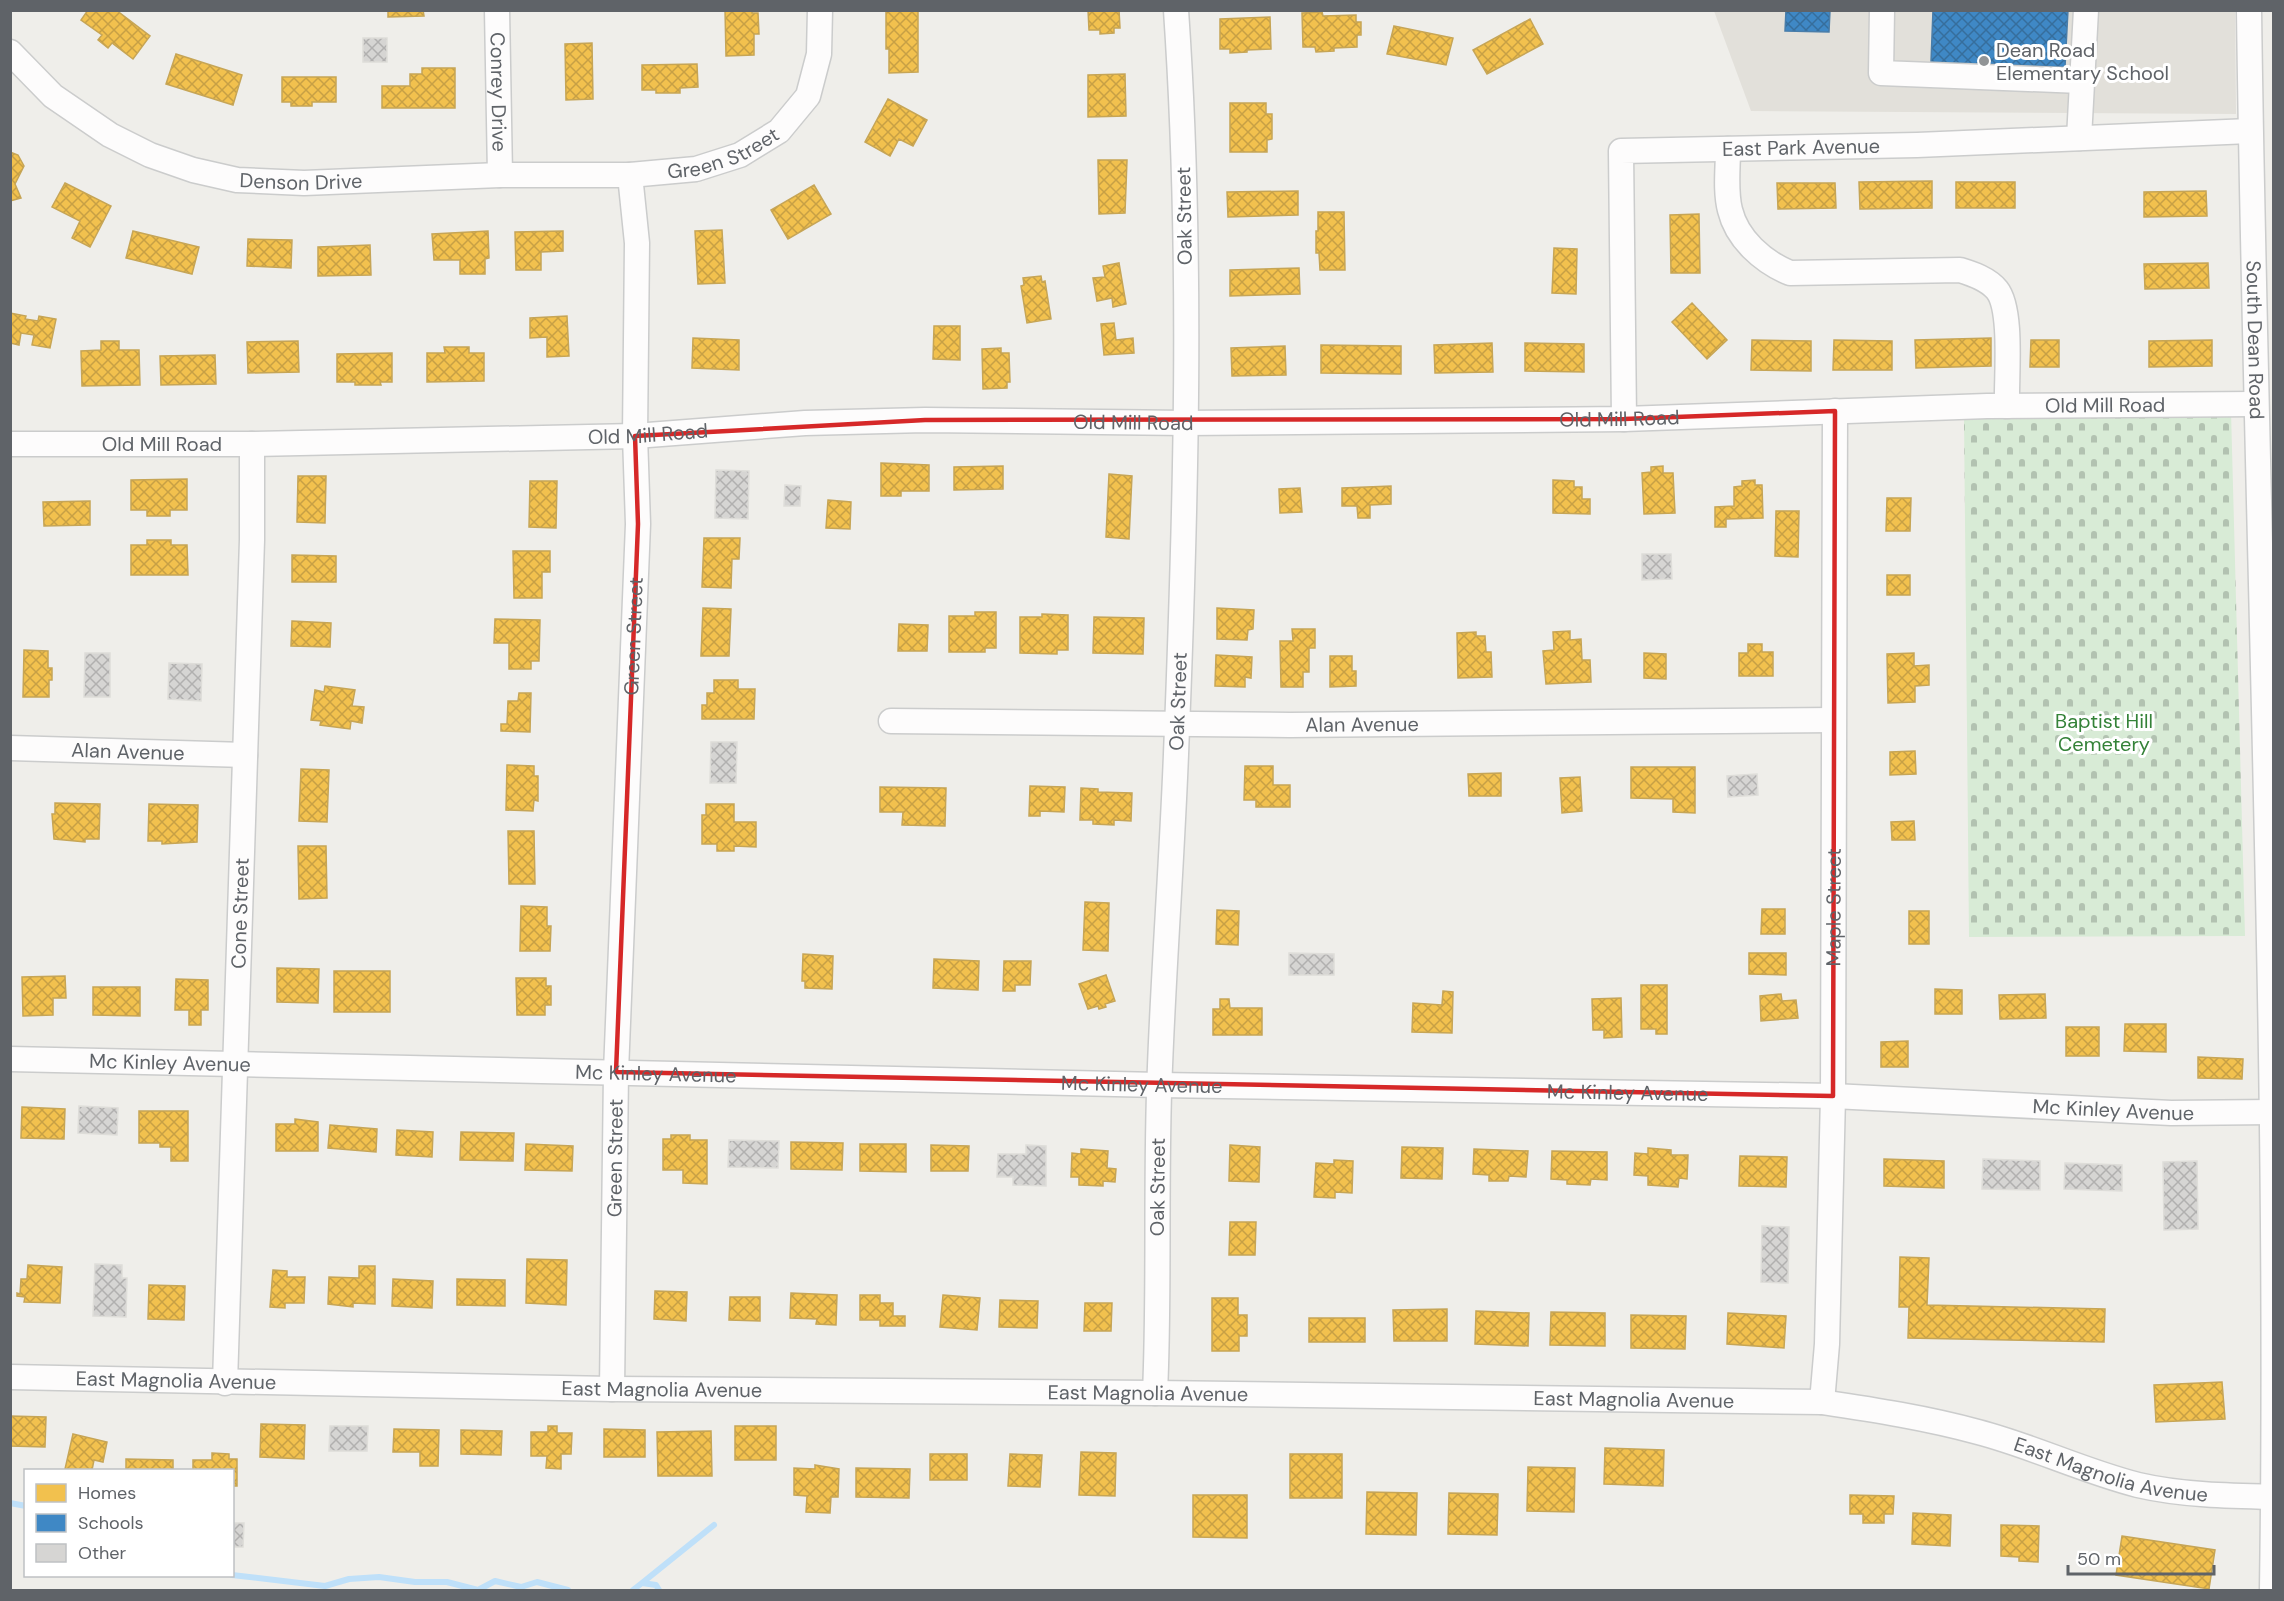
<svg xmlns="http://www.w3.org/2000/svg" width="2284" height="1601" font-family="'DM Sans',sans-serif">
  <style>
    .education { fill: #e2e0da }
    .cemetery { fill: url(#cemetery-stones) }
    .homes { fill: url(#homes-cross-hatch); stroke: #c6a556; stroke-width: 1.5 }
    .schools { fill: url(#schools-cross-hatch); stroke: #497da9; stroke-width: 1.5 }
    .lines { fill: none; stroke-linecap: round; stroke-linejoin: round }
    .stream { stroke: #bfe0f9; stroke-width: 6 }
    .building { fill: url(#building-cross-hatch); stroke: #deddd9; stroke-width: 1.5 }
    .minor-casing { stroke: #cbcccc; stroke-width: 27 }
    .minor { stroke: #fdfcfc; stroke-width: 24 }
    .marked { fill: none; stroke: #d62828; stroke-width: 4.5; stroke-linejoin: round }
    .poi-dot { fill: #919496; stroke: #fff; stroke-width: 2 }
    .labels { text-anchor: middle; stroke-width: 6; stroke-linejoin: round; paint-order: stroke }
    .poi-label { font-size: 20px; fill: #5f6368; stroke: #fff; text-anchor: start }
    .street-label { font-size: 20px; fill: #5f6368; stroke: #fff }
    .park-label { font-size: 20px; fill: #348238; stroke: #fff }
  </style>
  <defs>
    <pattern id="cemetery-stones" width="16" height="16" patternUnits="userSpaceOnUse" patternTransform="scale(1.5)"><rect width="16" height="16" fill="#d8ebd6"/><path d="M2 7V4a2 2 0 0 1 4 0v3zM10 15v-3a2 2 0 0 1 4 0v3z" fill="#b2c2b1"/></pattern>
    <pattern id="homes-cross-hatch" width="8" height="8" patternUnits="userSpaceOnUse" patternTransform="scale(1.5)"><rect width="8" height="8" fill="#f2c14e"/><path d="M0 0l8 8M0 8l8-8" fill="none" stroke="#c7a045"/></pattern>
    <pattern id="schools-cross-hatch" width="8" height="8" patternUnits="userSpaceOnUse" patternTransform="scale(1.5)"><rect width="8" height="8" fill="#3f88c5"/><path d="M0 0l8 8M0 8l8-8" fill="none" stroke="#366e9c"/></pattern>
    <pattern id="building-cross-hatch" width="8" height="8" patternUnits="userSpaceOnUse" patternTransform="scale(1.5)"><rect width="8" height="8" fill="#d6d5d3"/><path d="M0 0l8 8M0 8l8-8" fill="none" stroke="#b1b0af"/></pattern>
  </defs>
  <rect width="100%" height="100%" fill="#efeeea"/>
  <!-- education -->
  <path class="education" d="M1714 11H2235L2236 114 1751 111Z"/>
  <!-- cemetery -->
  <path class="cemetery" d="M2231 411 2245 936 1969 937 1964 419Z"/>
  <!-- homes -->
  <path class="homes" d="M88 10H116L150 36 133 59 112 43 108 48 98 40 102 35 81 20Z
    M388 10H423L424 16 388 17Z
    M725 10H752V13H758L759 34H754V55L726 56Z
    M886 10H918V72L889 73V49H886Z
    M1088 10H1119L1120 28H1114V33L1100 34V30H1089Z
    M1322 12 1323 16 1356 15V22H1361V35H1357V47L1334 48V51L1316 52 1315 47H1303L1302 13Z
    M1270 17 1271 49 1247 50V52L1230 53V49H1220V19Z
    M1530 19 1543 44 1487 74 1473 50Z
    M1394 26 1453 38 1446 65 1387 54Z
    M592 43 593 99 566 100 565 44Z
    M176 54 242 75 233 105 166 84Z
    M697 64 698 87 680 88V93H656V90H642V65Z
    M422 68H455V108H382V86H410V74H422Z
    M1125 74 1126 116 1088 117V75Z
    M282 77H336V102H312V106H291V102H282Z
    M888 99 927 120 913 146 899 139 890 156 865 142Z
    M1230 103H1266V114H1272V139L1267 140V152H1230Z
    M10 152 18 155 24 166 15 184 21 198 10 201Z
    M1098 160H1127L1125 213 1099 214Z
    M1932 181V208L1860 209 1859 182Z
    M1956 182H2015V208H1956Z
    M65 183 111 206 90 247 72 238 80 221 52 207Z
    M1777 183H1835L1836 208 1778 209Z
    M814 185 831 214 788 239 771 210Z
    M1298 191V215L1228 217 1227 192Z
    M2206 191 2207 216 2144 217V192Z
    M1318 212H1344L1345 270H1320L1319 253H1316V231H1318Z
    M1699 214 1700 273H1671L1670 215Z
    M722 230 725 283 698 284 695 231Z
    M133 231 199 247 192 274 126 258Z
    M488 231 489 258 485 259V274H460V260H434L432 234Z
    M563 231V251L541 252V270H516L515 232Z
    M248 239 292 240 291 268 247 266Z
    M370 245 371 275 318 276V247Z
    M1554 248 1577 249 1576 294 1552 293Z
    M1119 263 1126 304 1113 307 1112 298 1097 301 1093 278 1105 277 1103 266Z
    M2208 263 2209 288 2145 289 2144 264Z
    M1299 268 1300 294 1230 296V270Z
    M1041 276 1042 282 1045 281 1051 319 1027 323 1021 286 1024 285 1023 278Z
    M1692 303 1727 340 1707 359 1672 322Z
    M10 313 26 316 25 319 38 321 39 316 56 319 50 348 32 345 34 335 21 333 19 345 10 343Z
    M567 316 569 356 547 357V337L530 338V318Z
    M1114 323 1116 340 1133 338 1134 353 1104 355 1101 324Z
    M934 326H960V360L933 359Z
    M693 338 739 340V370L692 368Z
    M1991 338V366L1916 368 1915 340Z
    M1752 340 1811 341V371L1751 370Z
    M1834 340 1892 341V370H1833Z
    M2031 340H2059V367H2030Z
    M2212 340V366L2149 367V341Z
    M101 341H119V350H139L140 385 82 386 81 351 101 350Z
    M298 341 299 372 248 373 247 342Z
    M1492 343 1493 372 1435 373 1434 345Z
    M1525 343 1584 344V372L1525 371Z
    M1321 345 1401 346V374L1321 373Z
    M1285 346 1286 375 1232 376 1231 348Z
    M444 347H469V353H484V381L427 382V353H445Z
    M1001 348V353H1009L1010 382H1007V388L983 389 982 349Z
    M392 353V382H380L381 385H355V382H337V354Z
    M215 355 216 384 161 385 160 356Z
    M881 463 929 465V491H901V496H881Z
    M1003 466V489L954 490V467Z
    M1663 466V473H1673L1675 513 1644 514 1642 473 1651 472V467Z
    M1109 474 1132 476 1129 539 1106 537Z
    M298 476H326L325 523 297 522Z
    M187 479V510H170V516H147V510H131V480Z
    M1553 480 1574 481V487H1582V499H1590V514L1553 513Z
    M1755 480V485H1762L1763 518 1726 519V527H1715V507L1734 506V487L1742 486V481Z
    M530 481H557L556 528 529 527Z
    M1391 486V504L1370 505V518H1358L1357 506H1342V488Z
    M1300 488 1302 512 1280 513 1279 489Z
    M1887 498H1911L1910 531H1886Z
    M828 500 851 502 850 529 826 528Z
    M90 501V525L44 526 43 502Z
    M1776 511H1799L1798 557 1775 556Z
    M704 538H740L739 559H732L731 588 702 587Z
    M147 540H171V545H187L188 575H131V545H147Z
    M513 551H550V572H542V598H514Z
    M292 555 336 556V582H292Z
    M1887 575H1910V595H1887Z
    M703 608 731 609 729 656H701Z
    M1217 608 1254 610 1253 629 1248 630 1247 640 1217 639Z
    M975 612H996V648H985V652H949V616H975Z
    M1042 614 1068 615V650H1057V654L1020 653V617H1042Z
    M1094 617 1144 618 1143 654 1093 653Z
    M495 619 540 620 539 661H531V669H509V643H494Z
    M292 621 331 623 330 647 291 646Z
    M899 624 928 625 927 651H898Z
    M1292 629H1315V648H1309V672H1303V687H1281L1280 641H1293Z
    M1570 631V640L1581 639 1582 660H1590L1591 682 1546 684 1543 651 1554 650 1553 632Z
    M1476 632V636H1485L1486 652H1491L1492 677 1458 678 1457 633Z
    M1748 644H1762V652H1773V676H1739V653H1748Z
    M24 650 48 651V668H52V680H49V697H23Z
    M1644 653 1666 654V679L1644 678Z
    M1914 653V666L1929 665V685L1915 686V702L1888 703 1887 654Z
    M1216 655 1252 657 1251 678 1245 677V687L1215 686Z
    M1330 656H1352V671H1356V686L1330 687Z
    M714 680H738V689H755L754 719H702V705H707V693H714Z
    M325 686 355 690 352 706 364 707 362 723 351 721 350 729 320 725 321 721 311 720 315 690 324 692Z
    M519 693H531L530 732 501 731V724H507L508 701H518Z
    M1915 751 1916 774 1890 775V752Z
    M507 765 534 766V776H538V801L534 800 533 811 506 810Z
    M1245 766H1273V785H1290V807H1256V800H1244Z
    M1631 767H1695V813L1673 812V799L1631 798Z
    M301 769 329 770 327 822 299 821Z
    M1501 773V796H1469L1468 774Z
    M1580 777 1582 811 1562 813 1560 778Z
    M1030 786 1065 787 1064 812 1040 811V816H1029Z
    M880 787 946 788 945 826 902 825 903 812H880Z
    M1081 788 1098 789V792L1132 793 1131 821 1114 820V825L1093 824V820H1080Z
    M55 803 100 804 99 839H85V842L54 839 52 814H55Z
    M149 804 198 805 197 842 162 844V841H148Z
    M706 804H734V822H756V847L734 846V851H717V844H702V815H706Z
    M1914 821 1915 840H1892L1891 822Z
    M508 831H534L535 884H509Z
    M298 846H326L327 898 299 899Z
    M1085 902 1109 903 1108 951 1083 950Z
    M521 906 547 907V926H551L550 951H520Z
    M1762 909H1785V934H1761Z
    M1217 910 1239 911 1238 945 1216 944Z
    M1909 911H1929V944H1909Z
    M1749 953H1786V975L1749 974Z
    M803 954 833 956 832 989 805 988V981H802Z
    M934 959 979 961 978 990 933 988Z
    M1004 961H1031L1030 985H1015V991H1003Z
    M277 968 319 969 318 1003 277 1002Z
    M334 971H390V1012H334Z
    M1106 975 1115 1001 1105 1004 1106 1007 1099 1009 1098 1006 1088 1009 1079 984Z
    M65 976 66 998H53V1015L23 1016 22 977Z
    M516 978H546V986H551V1005H545V1015H517Z
    M176 979 208 980V1010H201V1025H189V1010H175Z
    M1641 985H1667V1034H1656V1029H1641Z
    M93 987H140V1016L93 1015Z
    M1935 989 1962 990V1014H1935Z
    M1443 991 1453 992 1452 1033 1412 1032 1413 1003 1442 1005Z
    M1781 994 1782 1001 1796 1000 1798 1018 1761 1021 1760 996Z
    M2045 994 2046 1018 2000 1019 1999 995Z
    M1621 998 1622 1037 1604 1038V1030H1593L1592 999Z
    M1220 999H1229L1230 1008H1262V1035H1213V1009H1220Z
    M2125 1024H2166V1052L2124 1051Z
    M2066 1027H2099V1056H2066Z
    M1908 1041V1067H1881V1042Z
    M2198 1057 2243 1059 2242 1079 2198 1078Z
    M22 1107 65 1109 64 1139 21 1138Z
    M139 1111H188V1161H171V1147H160V1143H139Z
    M295 1119 318 1122V1151H276V1124H295Z
    M330 1125 377 1129 376 1152 328 1148Z
    M397 1130 433 1132 432 1157 396 1155Z
    M461 1132 514 1133 513 1161 460 1160Z
    M671 1135H690V1140H707V1184L683 1183V1170H663V1139H671Z
    M791 1142 843 1143 842 1170 791 1169Z
    M526 1144 573 1146 572 1171 525 1170Z
    M860 1144H906V1172L860 1171Z
    M931 1145 969 1146 968 1171H931Z
    M1230 1145 1260 1147 1259 1182 1229 1181Z
    M1402 1147 1443 1148 1442 1179 1401 1178Z
    M1648 1148 1671 1150V1155H1688L1687 1179 1679 1178 1678 1187 1648 1185V1176L1634 1175 1635 1153 1648 1154Z
    M1081 1149 1108 1151 1107 1168 1116 1169 1115 1182 1103 1181V1186L1079 1185V1177H1071L1072 1153 1081 1154Z
    M1474 1149 1528 1151 1526 1177 1509 1176 1508 1181H1489V1175L1473 1174Z
    M1552 1151 1607 1152V1180L1591 1179 1590 1185 1567 1184V1180L1551 1179Z
    M1740 1156 1787 1157 1786 1187 1739 1186Z
    M1884 1159 1944 1161V1188L1884 1186Z
    M1334 1160 1353 1161 1352 1193 1335 1192V1198L1314 1197 1316 1163 1334 1164Z
    M1230 1222H1256L1255 1255H1229Z
    M1900 1257 1929 1258 1927 1305 2105 1309 2104 1342 1908 1338 1909 1307H1899Z
    M527 1259 567 1260 566 1305 526 1303Z
    M28 1265 62 1267 60 1303 24 1302 25 1297 17 1296V1293L20 1294 21 1279H27Z
    M359 1266H375V1304L353 1303V1307L328 1304 329 1277 359 1278Z
    M273 1270 287 1271V1277H305L304 1303H285V1308L270 1307Z
    M393 1279 433 1281 432 1308 392 1306Z
    M457 1279 505 1280V1306L457 1305Z
    M149 1285 185 1286 184 1320 148 1319Z
    M655 1291 687 1292 686 1321 654 1319Z
    M791 1293 837 1295 836 1325 816 1324 817 1319 790 1318Z
    M860 1295H880V1303H893V1316H905V1326H880V1320H860Z
    M943 1295 980 1298 977 1330 940 1327Z
    M730 1297H760V1321L729 1320Z
    M1212 1298H1238V1315H1247V1336H1239V1351H1212Z
    M1000 1300 1038 1301 1037 1328 999 1327Z
    M1085 1303H1112L1111 1331H1084Z
    M1447 1309V1341H1394L1393 1310Z
    M1476 1311 1529 1313 1528 1346 1475 1344Z
    M1551 1312 1605 1313V1346L1550 1345Z
    M1728 1313 1786 1316 1784 1348 1727 1344Z
    M1631 1315 1686 1316 1685 1349 1631 1348Z
    M1309 1318H1365V1342H1309Z
    M2222 1382 2225 1419 2156 1422 2154 1385Z
    M10 1416 46 1417 45 1447 10 1446Z
    M261 1424 305 1425 304 1459 260 1457Z
    M548 1426H557V1433H572L571 1454H561V1469L546 1468 547 1456H531V1432H548Z
    M735 1426H776V1460H735Z
    M394 1429 439 1430 438 1466H420V1452H393Z
    M604 1429 645 1430V1457H604Z
    M461 1430 502 1431 501 1455 461 1454Z
    M711 1431 712 1476H658L657 1432Z
    M73 1434 107 1442 103 1462 94 1460 92 1470 65 1469Z
    M1605 1448 1664 1450 1663 1486 1604 1484Z
    M1081 1452 1116 1453 1115 1496 1079 1495Z
    M212 1453 229 1454V1459H237V1486H232V1470H193V1460H212Z
    M930 1454H967V1480H930Z
    M1010 1454 1042 1455 1040 1487 1008 1486Z
    M1290 1454H1342V1498H1290Z
    M126 1459 173 1460V1470H126Z
    M815 1465 839 1469 838 1497H831L830 1513 806 1512 807 1496 794 1495V1468L815 1469Z
    M1528 1467 1575 1468 1574 1512 1527 1511Z
    M856 1468 910 1469 909 1498 856 1497Z
    M1367 1492 1417 1493 1416 1535 1366 1534Z
    M1449 1493 1498 1494 1497 1535 1448 1534Z
    M1193 1495H1247V1538L1193 1537Z
    M1850 1495 1894 1496 1893 1514H1884V1523H1863V1514H1850Z
    M1913 1513 1951 1515 1950 1546 1912 1544Z
    M2001 1525 2039 1526 2038 1562 2019 1561V1557L2001 1556Z
    M2122 1536 2215 1550 2209 1589 2116 1575Z"/>
  <!-- schools -->
  <path class="schools" d="M1786 10H1830L1829 32 1785 31Z
    M1933 10H2068L2065 67 1931 62Z"/>
  <g class="lines">
    <!-- stream -->
    <path class="stream" d="M10 1503 26 1506
      M232 1575 325 1586 349 1579 379 1577 415 1582H447L478 1590 495 1581 521 1587 537 1582 568 1590
      M642 1583 714 1525
      M633 1590 642 1583 656 1585 659 1590"/>
  </g>
  <!-- building -->
  <path class="building" d="M363 38H387V62H363Z
    M716 470 749 471 748 519 715 518Z
    M785 485 801 486 800 506H784Z
    M1642 554H1671L1672 579 1642 580Z
    M85 653H110V697H84Z
    M169 663 202 664 201 701 168 699Z
    M711 742H737L736 783H710Z
    M1757 774 1758 795 1728 797 1727 776Z
    M1289 953 1334 954V975H1289Z
    M79 1106 118 1108 117 1135 78 1133Z
    M729 1140 779 1141 778 1168 728 1167Z
    M1026 1145 1046 1146V1186L1013 1185V1177H997L998 1154H1026Z
    M1983 1159 2040 1161V1190L1982 1189Z
    M2197 1161 2198 1229 2164 1230 2163 1162Z
    M2065 1163 2122 1165V1191L2064 1189Z
    M1762 1226 1789 1227 1788 1283 1761 1282Z
    M95 1264 122 1265V1278H127L126 1317 93 1316Z
    M330 1426H368L367 1451H329Z
    M232 1523H244L243 1547H232Z"/>
  <g class="lines">
    <defs>
      <g id="minor">
        <path id="s1" d="M497 10 500 175"/>
        <path d="M1882 10 1881 73 2081 81"/>
        <path id="s2" d="M2249 10C2256 537 2280 1064 2272 1590"/>
        <path id="s3" d="M10 52 53 96 110 135 150 155 193 170 237 180 304 183 500 175H630L696 169 740 155 779 131 808 96 819 54 820 10"/>
        <path d="M2079 138 2086 10"/>
        <path d="M1728 149C1728 168 1725 191 1730 210 1737 239 1763 262 1790 273L1960 270C1973 274 1988 279 1997 290 2013 310 2006 379 2007 406"/>
        <path id="s4" d="M1624 419 1621 151 1917 145 2250 131"/>
        <path id="s5" d="M10 444H252L635 436 805 423 925 420 1186 423 1624 419 1987 406 2255 404"/>
        <path id="s6" d="M891 721 1290 725 1833 720"/>
        <path id="s7" d="M10 748 245 755"/>
        <path id="s8" d="M10 1059 1159 1085 1833 1096 2171 1113 2273 1112"/>
        <path id="s9" d="M10 1377 612 1389 1155 1393 1822 1402C1875 1410 1927 1418 1978 1432 2032 1446 2083 1471 2138 1485 2181 1495 2229 1496 2274 1497"/>
        <path id="s10" d="M225 1383 252 540V444"/>
        <path id="s11" d="M612 1389 616 1072 638 524 635 436 637 243 630 175"/>
        <path id="s12" d="M1155 1393C1160 1284 1155 1175 1160 1066 1164 962 1172 858 1176 754 1186 506 1193 258 1176 10"/>
        <path id="s13" d="M1822 1402 1827 1344 1833 1096 1835 411"/>
      </g>
    </defs>
    <!-- minor casing -->
    <use href="#minor" class="minor-casing"/>
    <!-- minor -->
    <use href="#minor" class="minor"/>
  </g>
  <!-- marked area -->
  <path class="marked" d="M1835 411 1833 1096 616 1072 638 524 635 436 925 420 1624 419Z"/>
  <!-- markers -->
  <circle class="poi-dot" cx="1984" cy="61" r="6"/>
  <g class="labels">
    <!-- poi labels -->
    <g class="poi-label">
      <text x="1996" y="57">Dean Road<tspan x="1996" dy="23">Elementary School</tspan></text>
    </g>
    <!-- street labels -->
    <g class="street-label">
      <text dy="7" stroke="none"><textPath href="#s1" startOffset="82">Conrey Drive</textPath></text>
      <text dy="7" stroke="none"><textPath href="#s4" startOffset="448">East Park Avenue</textPath></text>
      <text dy="7" stroke="none"><textPath href="#s3" startOffset="756">Green Street</textPath></text>
      <text dy="7" stroke="none"><textPath href="#s3" startOffset="330">Denson Drive</textPath></text>
      <text transform="translate(1184 216) rotate(-91)" y="7">Oak Street</text>
      <text dy="7" stroke="none"><textPath href="#s2" startOffset="330">South Dean Road</textPath></text>
      <text dy="7" stroke="none"><textPath href="#s5" startOffset="2096">Old Mill Road</textPath></text>
      <text dy="7" stroke="none"><textPath href="#s5" startOffset="1610">Old Mill Road</textPath></text>
      <text dy="7" stroke="none"><textPath href="#s5" startOffset="1124">Old Mill Road</textPath></text>
      <text dy="7" stroke="none"><textPath href="#s5" startOffset="638">Old Mill Road</textPath></text>
      <text dy="7" stroke="none"><textPath href="#s5" startOffset="152">Old Mill Road</textPath></text>
      <text dy="7" stroke="none"><textPath href="#s11" startOffset="753">Green Street</textPath></text>
      <text dy="7" stroke="none"><textPath href="#s12" startOffset="692">Oak Street</textPath></text>
      <text dy="7" stroke="none"><textPath href="#s6" startOffset="471">Alan Avenue</textPath></text>
      <text dy="7" stroke="none"><textPath href="#s7" startOffset="118">Alan Avenue</textPath></text>
      <text dy="7" stroke="none"><textPath href="#s13" startOffset="495">Maple Street</textPath></text>
      <text dy="7" stroke="none"><textPath href="#s10" startOffset="470">Cone Street</textPath></text>
      <text dy="7" stroke="none"><textPath href="#s8" startOffset="160">Mc Kinley Avenue</textPath></text>
      <text dy="7" stroke="none"><textPath href="#s8" startOffset="646">Mc Kinley Avenue</textPath></text>
      <text dy="7" stroke="none"><textPath href="#s8" startOffset="1132">Mc Kinley Avenue</textPath></text>
      <text dy="7" stroke="none"><textPath href="#s8" startOffset="1618">Mc Kinley Avenue</textPath></text>
      <text dy="7" stroke="none"><textPath href="#s8" startOffset="2104">Mc Kinley Avenue</textPath></text>
      <text dy="7" stroke="none"><textPath href="#s11" startOffset="231">Green Street</textPath></text>
      <text dy="7" stroke="none"><textPath href="#s12" startOffset="206">Oak Street</textPath></text>
      <text dy="7" stroke="none"><textPath href="#s9" startOffset="166">East Magnolia Avenue</textPath></text>
      <text dy="7" stroke="none"><textPath href="#s9" startOffset="652">East Magnolia Avenue</textPath></text>
      <text dy="7" stroke="none"><textPath href="#s9" startOffset="1138">East Magnolia Avenue</textPath></text>
      <text dy="7" stroke="none"><textPath href="#s9" startOffset="1624">East Magnolia Avenue</textPath></text>
      <text dy="7" stroke="none"><textPath href="#s9" startOffset="2110">East Magnolia Avenue</textPath></text>
    </g>
    <!-- park labels -->
    <g class="park-label">
      <text x="2104" y="728">Baptist Hill<tspan x="2104" dy="23">Cemetery</tspan></text>
    </g>
  </g>
  <!-- border -->
  <rect width="2284" height="1601" fill="none" stroke="#5f6368" stroke-width="24"/>
  <!-- legend -->
  <rect x="24" y="1469" width="210" height="108" fill="#ffffff" stroke="#bfc1c3" stroke-width="1.5"/>
  <rect x="36" y="1484" width="30" height="18" fill="#f2c14e" stroke="#bfc1c3" stroke-width="1.5"/>
  <text x="78" y="1499" font-size="18" fill="#5f6368">Homes</text>
  <rect x="36" y="1514" width="30" height="18" fill="#3f88c5" stroke="#bfc1c3" stroke-width="1.5"/>
  <text x="78" y="1529" font-size="18" fill="#5f6368">Schools</text>
  <rect x="36" y="1544" width="30" height="18" fill="#d6d5d3" stroke="#bfc1c3" stroke-width="1.5"/>
  <text x="78" y="1559" font-size="18" fill="#5f6368">Other</text>
  <!-- scale -->
  <path d="M2068 1565v9h146v-9" fill="none" stroke="#5f6368" stroke-width="3"/>
  <text x="2077" y="1565" font-size="18" fill="#5f6368" stroke="#ffffff" stroke-width="4.5" paint-order="stroke">50 m</text>
</svg>
